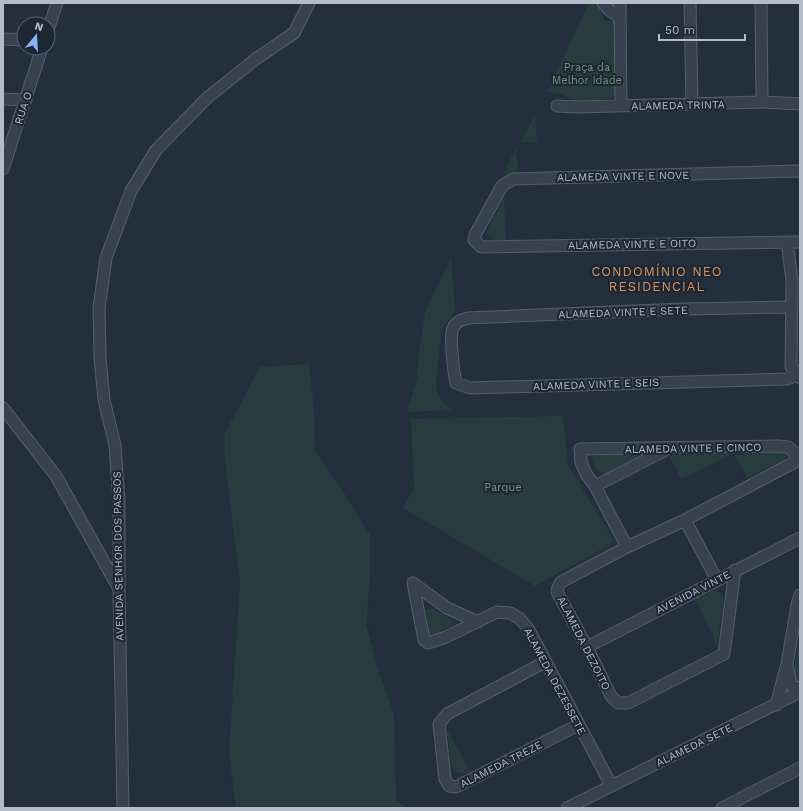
<svg xmlns="http://www.w3.org/2000/svg" width="803" height="811" font-family="'Work Sans',sans-serif">
  <style>
    .green { fill: #263c3f }
    .lines { fill: none; stroke-linecap: round; stroke-linejoin: round }
    .minor-casing { stroke: #565f6c; stroke-width: 13 }
    .minor { stroke: #38414e; stroke-width: 11 }
    .labels { text-anchor: middle; stroke-width: 4; stroke-linejoin: round; paint-order: stroke }
    .park-label { font-size: 11px; fill: #6b9a76; stroke: #1d2633 }
    .street-label { font-size: 11px; fill: #b4bcc9; stroke: #1d2633 }
    .quarter-label { font-size: 13px; letter-spacing: 1px; fill: #d59563; stroke: #1d2633 }
  </style>
  <rect width="100%" height="100%" fill="#242f3e"/>
  <!-- green -->
  <path class="green" d="M589 3H597L605 21H614L615 94 608 100 575 102 562 94 547 92Z
    M535 116 537 142H520Z
    M516 148 518 170 502 176Z
    M504 198 506 239 495 241 488 235 487 230Z
    M451 259 455 311 442 328 437 369 436 388 442 401 451 410 407 412 417 379 419 351 426 309Z
    M309 364 314 408 315 451 341 488 370 535V578L366 624 379 672 394 714 396 800 406 808H236L229 753 240 583 225 460V433L260 367Z
    M563 416 568 465 615 542 535 586 403 508 414 487 411 419Z
    M782 451 786 453V459L747 478 735 455Z
    M593 453H647L646 455 607 474 597 471 591 458Z
    M733 454 681 479 670 457 673 455Z
    M715 590 722 594 724 600 717 645 696 600Z
    M426 609C434 608 448 616 453 622L452 626 431 635 428 633Z
    M798 642H800V681L797 683 793 679Z
    M447 730 470 771 466 774 456 772 451 763Z"/>
  <g class="lines">
    <defs>
      <path id="minor" d="M603 3 609 10 620 18
        M620 3 621 106
        M690 3 692 104
        M761 3 762 102
        M48 30 57 3
        M3 39 24 40
        M3 99 26 100
        M557 106 578 107 762 102 800 104
        M3 169 42 48
        M800 171 513 179 502 186 476 233 474 240 481 247 800 242
        M787 242 792 280 791 367 800 375
        M791 307 684 309 468 318C462 320 456 321 453 328 449 335 454 374 456 383L470 388 787 379 798 375 800 378
        M3 408 56 476 118 587
        M595 486 666 450
        M685 520 717 580
        M627 547 595 486 586 474 581 462 580 449 779 446 788 447 795 453V462L685 520 627 547 561 582 558 587 557 592 587 647 611 696 618 703H628L724 654 735 570
        M478 622 447 608 413 583 424 640 428 643 446 637 497 612 510 613 519 618 528 628 611 785
        M587 647 800 538
        M545 662 447 714 439 724 445 779 449 786 456 787 578 725
        M788 668 791 685 800 689
        M776 705 787 664 797 605 800 595
        M123 808 119 587V502L115 445 104 400 100 357 99 308 106 258 131 191 156 150 207 98 257 58 294 33 309 3
        M567 808 800 692
        M722 808 800 768"/>
    </defs>
    <!-- minor casing -->
    <use href="#minor" class="minor-casing"/>
    <!-- minor -->
    <use href="#minor" class="minor"/>
  </g>
  <g class="labels">
    <!-- park labels -->
    <g class="park-label">
      <text x="587" y="71">Praça da<tspan x="587" dy="13">Melhor Idade</tspan></text>
      <text x="503" y="491">Parque</text>
    </g>
    <!-- street labels -->
    <g class="street-label">
      <text transform="translate(678 105) rotate(-1)" y="4">ALAMEDA TRINTA</text>
      <text transform="translate(23 108) rotate(-72)" y="4">RUA O</text>
      <text transform="translate(623 176) rotate(-1)" y="4">ALAMEDA VINTE E NOVE</text>
      <text transform="translate(632 244) rotate(-1)" y="4">ALAMEDA VINTE E OITO</text>
      <text transform="translate(623 312) rotate(-2)" y="4">ALAMEDA VINTE E SETE</text>
      <text transform="translate(596 384) rotate(-2)" y="4">ALAMEDA VINTE E SEIS</text>
      <text transform="translate(693 448) rotate(-1)" y="4">ALAMEDA VINTE E CINCO</text>
      <text transform="translate(118 556) rotate(-91)" y="4">AVENIDA SENHOR DOS PASSOS</text>
      <text transform="translate(693 592) rotate(-27)" y="4">AVENIDA VINTE</text>
      <text transform="translate(584 643) rotate(63)" y="4">ALAMEDA DEZOITO</text>
      <text transform="translate(555 681) rotate(62)" y="4">ALAMEDA DEZESSETE</text>
      <text transform="translate(694 745) rotate(-26)" y="4">ALAMEDA SETE</text>
      <text transform="translate(501 764) rotate(-27)" y="4">ALAMEDA TREZE</text>
    </g>
    <!-- quarter labels -->
    <g class="quarter-label">
      <text x="657" y="276">CONDOMÍNIO NEO<tspan x="657" dy="15">RESIDENCIAL</tspan></text>
    </g>
  </g>
  <!-- border -->
  <rect width="803" height="811" fill="none" stroke="#b4bcc9" stroke-width="8"/>
  <!-- north arrow -->
  <g transform="translate(36 36) rotate(18)"><circle r="19" fill="#1d2633" stroke="#59626f"/>
  <path d="M0-3L7 15L0 10L-7 15Z" fill="#8ab4f8"/>
  <text y="-6" font-size="11" font-weight="bold" text-anchor="middle" fill="#b4bcc9">N</text>
  </g>
  <!-- scale -->
  <path d="M659 34v6h86v-6" fill="none" stroke="#b4bcc9" stroke-width="2"/>
  <text x="665" y="34" font-size="12" fill="#b4bcc9" stroke="#1d2633" stroke-width="3" paint-order="stroke">50 m</text>
</svg>
